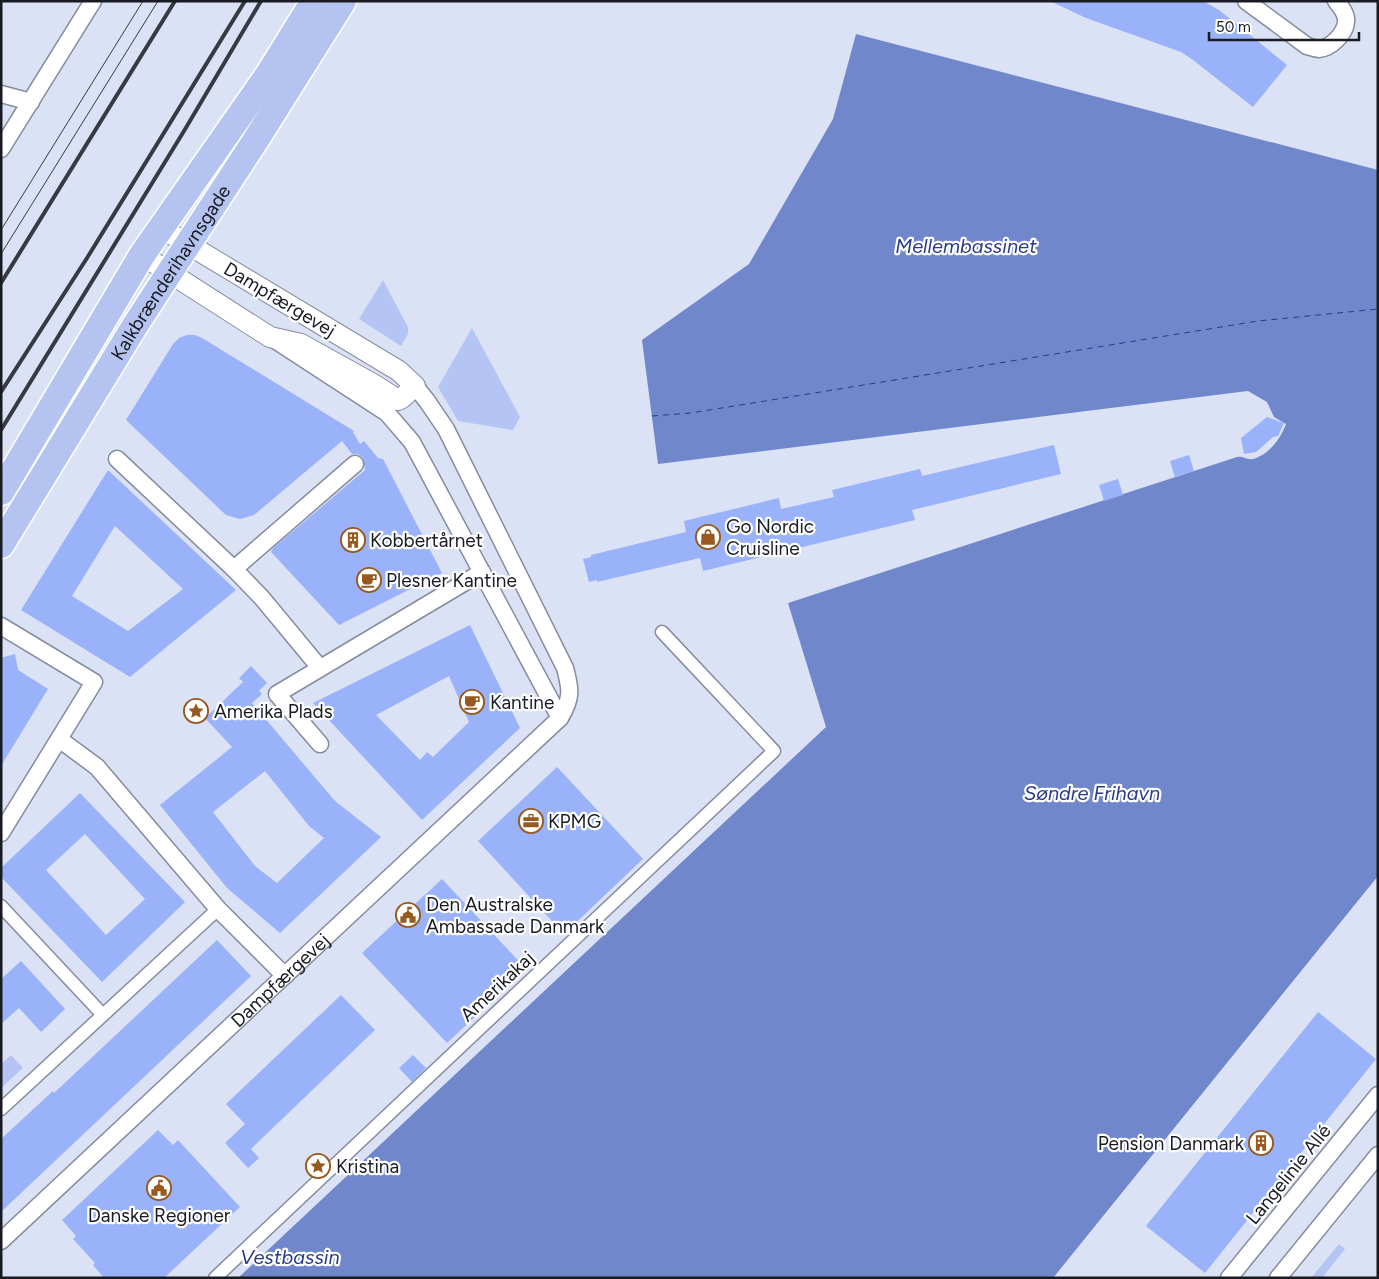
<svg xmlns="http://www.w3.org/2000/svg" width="1379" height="1279" font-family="Figtree,sans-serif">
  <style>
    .green { fill: #b4c4f4 }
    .water { fill: #7187cb }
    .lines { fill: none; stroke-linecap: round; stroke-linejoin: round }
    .ferry { stroke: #28398a; stroke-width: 1; stroke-dasharray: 6 5; stroke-linecap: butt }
    .building { fill: #9ab2f9; fill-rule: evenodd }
    .pedestrian-casing { stroke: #858c9d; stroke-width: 15 }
    .minor-casing { stroke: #858c9d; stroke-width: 19 }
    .tertiary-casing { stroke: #858c9d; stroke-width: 22 }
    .primary-casing { stroke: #fff; stroke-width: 29 }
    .pedestrian { stroke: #fff; stroke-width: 12 }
    .minor { stroke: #fff; stroke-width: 16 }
    .tertiary { stroke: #fff; stroke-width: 20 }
    .primary { stroke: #b5c3f1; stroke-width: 26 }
    .tram { stroke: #373a42; stroke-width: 1 }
    .rail { stroke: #373a42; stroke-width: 4 }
    .labels { text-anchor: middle; stroke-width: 4.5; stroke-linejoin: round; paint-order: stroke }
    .street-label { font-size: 19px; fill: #181b21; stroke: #fff }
    .poi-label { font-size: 19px; fill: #181b21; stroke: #fff; text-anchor: start }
    .water-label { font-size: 20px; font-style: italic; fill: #28398a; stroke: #fff }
  </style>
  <rect width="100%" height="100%" fill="#dbe2f5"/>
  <!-- green -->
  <path class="green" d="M383 280 408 327V334L401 346 359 319Z
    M472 328 520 417 513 430 458 421 438 387Z
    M11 1055 23 1068 1 1088V1064Z
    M1339 1244 1345 1249 1322 1278H1311Z"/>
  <!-- water -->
  <path class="water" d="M856 34 1378 170V876L1053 1278H238L826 727 788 603 1237 457C1243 456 1247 460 1253 459 1269 455 1281 438 1286 424L1274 417 1267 402 1248 391 658 464 642 340 749 264 833 119Z"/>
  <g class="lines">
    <!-- ferry -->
    <path class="ferry" d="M652 416 691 413 1258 321 1378 309"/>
  </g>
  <!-- building -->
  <path class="building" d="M1050 1H1203L1219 10 1287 65 1253 107 1193 60 1181 52 1086 18Z
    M187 335H195L202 338 354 431 353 432 360 444 364 441 378 458 383 459 442 573 339 625 271 552 273 548 365 470 363 458 358 454H352L342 441 254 515 240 519 226 515 126 420 173 344 179 338Z
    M1267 417 1284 423 1278 436 1273 437 1256 452 1244 454 1241 438Z
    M1054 445 1061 474 912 510 915 520 703 571 700 558 597 582V580L589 582 583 559 591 557V555L686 532 684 521 779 498 781 509 834 497 832 490 920 469 922 476Z
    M1189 455 1194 471 1175 477 1170 461Z
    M108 470 236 590 130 677 21 610ZM115 526 183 589 128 631 72 596Z
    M1118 479 1123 495 1104 501 1099 485Z
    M470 625 520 728 422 820 313 703ZM449 676 469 722 433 757 427 752 420 760 376 715Z
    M15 654 18 670 48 689 1 766V658Z
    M251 666 267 683 259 691 262 694 252 703 335 801 381 837 280 933 227 888 160 805 232 747 205 718 243 682 239 678ZM265 771 309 826 324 838 277 883 255 866 213 812Z
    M557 767 643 859 564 934 478 841Z
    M80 793 185 902 102 982 1 877V868ZM85 834 145 899 106 935 46 870Z
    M442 879 526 969 447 1043 362 953Z
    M217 940 251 976 1 1212V1139L53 1091 54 1093Z
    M21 961 65 1009 41 1032 19 1008 1 1024V979Z
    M341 995 375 1030 251 1149 259 1158 248 1168 225 1143 245 1124 226 1104Z
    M1318 1012 1376 1059 1205 1273 1146 1226Z
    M413 1055 426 1068 412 1082 399 1068Z
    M158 1130 173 1145 178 1140 240 1207 164 1278H104L93 1265 95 1263 73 1239 76 1236 62 1220Z"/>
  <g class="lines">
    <defs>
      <path id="pedestrian" d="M1 906 103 1015
        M1 1109 218 909
        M215 1278 774 751 662 632"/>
      <g id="minor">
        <path d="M1246 1 1307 46C1311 47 1316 49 1319 49 1331 48 1345 34 1346 22 1347 14 1341 7 1336 1"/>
        <path d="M1 94 31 102"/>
        <path d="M1 149 93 1"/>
        <path d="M275 340 387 413 412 442 560 718"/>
        <path d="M117 459 234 569 262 598 320 668"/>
        <path d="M234 569 355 464"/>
        <path d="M1 626 94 682 1 833"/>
        <path d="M59 739 97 767 218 909 278 969 286 975"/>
        <path d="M320 744 277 694 482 572"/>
        <path id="s1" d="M1 1241 560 718C572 698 571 690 565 668L446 429 427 401 415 386"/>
        <path d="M1229 1278 1378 1095"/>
        <path d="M1278 1278 1378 1155"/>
      </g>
      <path id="tertiary" d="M142 255 270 337 301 344 373 384 398 400 402 398 415 386 399 371 161 228"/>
      <g id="primary">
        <path d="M1 492 142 255 268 75 314 1"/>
        <path id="s2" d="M1 545 136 324 259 135 343 1"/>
      </g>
    </defs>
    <!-- pedestrian casing -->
    <use href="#pedestrian" class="pedestrian-casing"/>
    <!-- minor casing -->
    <use href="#minor" class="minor-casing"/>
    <!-- tertiary casing -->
    <use href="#tertiary" class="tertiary-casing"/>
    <!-- primary casing -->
    <use href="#primary" class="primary-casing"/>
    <!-- pedestrian -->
    <use href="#pedestrian" class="pedestrian"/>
    <!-- minor -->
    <use href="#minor" class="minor"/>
    <!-- tertiary -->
    <use href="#tertiary" class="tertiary"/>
    <!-- primary -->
    <use href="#primary" class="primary"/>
    <!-- tram -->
    <path class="tram" d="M1 230 143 1
      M1 254 158 1"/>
    <!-- rail -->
    <path class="rail" d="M1 283 175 1
      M1 392 87 258 245 1
      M1 430 184 131 261 1"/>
  </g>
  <!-- icons -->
  <defs>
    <symbol id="shop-ring" viewBox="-11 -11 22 22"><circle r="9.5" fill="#fff" stroke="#97591e" stroke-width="1.5"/><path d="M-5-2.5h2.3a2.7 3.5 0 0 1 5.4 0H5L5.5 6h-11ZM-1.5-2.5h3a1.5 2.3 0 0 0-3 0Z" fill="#97591e"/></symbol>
    <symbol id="building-ring" viewBox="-11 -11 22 22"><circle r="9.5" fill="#fff" stroke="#97591e" stroke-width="1.5"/><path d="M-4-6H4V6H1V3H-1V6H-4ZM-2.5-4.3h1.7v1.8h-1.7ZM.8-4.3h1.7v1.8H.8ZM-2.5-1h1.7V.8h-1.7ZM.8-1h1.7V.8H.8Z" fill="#97591e"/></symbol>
    <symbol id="cafe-ring" viewBox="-11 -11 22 22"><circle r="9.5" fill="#fff" stroke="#97591e" stroke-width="1.5"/><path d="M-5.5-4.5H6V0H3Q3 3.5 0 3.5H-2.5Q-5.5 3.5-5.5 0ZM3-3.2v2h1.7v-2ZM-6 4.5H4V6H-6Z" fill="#97591e"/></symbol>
    <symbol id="sight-ring" viewBox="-11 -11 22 22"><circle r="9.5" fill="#fff" stroke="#97591e" stroke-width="1.5"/><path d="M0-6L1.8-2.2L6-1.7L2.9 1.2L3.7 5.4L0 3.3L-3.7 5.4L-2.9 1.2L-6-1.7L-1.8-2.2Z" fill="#97591e"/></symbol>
    <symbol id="office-ring" viewBox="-11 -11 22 22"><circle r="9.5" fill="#fff" stroke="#97591e" stroke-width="1.5"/><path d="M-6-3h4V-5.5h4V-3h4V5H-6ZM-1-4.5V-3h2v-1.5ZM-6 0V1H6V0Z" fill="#97591e"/></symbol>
    <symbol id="civic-ring" viewBox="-11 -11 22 22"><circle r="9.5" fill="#fff" stroke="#97591e" stroke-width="1.5"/><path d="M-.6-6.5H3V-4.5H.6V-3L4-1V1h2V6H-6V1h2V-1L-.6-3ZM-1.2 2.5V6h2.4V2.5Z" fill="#97591e"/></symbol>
  </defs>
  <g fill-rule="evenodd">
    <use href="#shop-ring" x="694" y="523" width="28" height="28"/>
    <use href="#building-ring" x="339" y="526" width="28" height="28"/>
    <use href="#cafe-ring" x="355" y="566" width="28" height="28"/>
    <use href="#cafe-ring" x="458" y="688" width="28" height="28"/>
    <use href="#sight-ring" x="182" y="697" width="28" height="28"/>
    <use href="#office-ring" x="517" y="807" width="28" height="28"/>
    <use href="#civic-ring" x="394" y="901" width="28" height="28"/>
    <use href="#building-ring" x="1247" y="1129" width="28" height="28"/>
    <use href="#sight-ring" x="304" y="1152" width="28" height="28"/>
    <use href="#civic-ring" x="145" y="1174" width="28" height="28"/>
  </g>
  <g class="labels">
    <!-- street labels -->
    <g class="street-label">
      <text dy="7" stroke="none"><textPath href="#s2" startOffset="321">Kalkbrænderihavnsgade</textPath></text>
      <text transform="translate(280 299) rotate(31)" y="7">Dampfærgevej</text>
      <text dy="7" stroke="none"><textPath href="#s1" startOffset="382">Dampfærgevej</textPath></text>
      <text transform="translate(497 986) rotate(-43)" y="7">Amerikakaj</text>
      <text transform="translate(1288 1174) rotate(-51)" y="7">Langelinie Allé</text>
    </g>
    <!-- poi labels -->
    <g class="poi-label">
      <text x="726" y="533">Go Nordic<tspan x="726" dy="22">Cruisline</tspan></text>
      <text x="370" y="547">Kobbertårnet</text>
      <text x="386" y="587">Plesner Kantine</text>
      <text x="490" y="709">Kantine</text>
      <text x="214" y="718">Amerika Plads</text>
      <text x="548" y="828">KPMG</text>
      <text x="426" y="911">Den Australske<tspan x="426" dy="22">Ambassade Danmark</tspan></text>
      <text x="1244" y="1150" text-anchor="end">Pension Danmark</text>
      <text x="336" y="1173">Kristina</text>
      <text x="159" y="1222" text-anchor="middle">Danske Regioner</text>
    </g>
    <!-- water labels -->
    <g class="water-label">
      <text x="966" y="253">Mellembassinet</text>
      <text x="1092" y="800">Søndre Frihavn</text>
      <text x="290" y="1264">Vestbassin</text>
    </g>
  </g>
  <!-- border -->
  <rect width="1379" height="1279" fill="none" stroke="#181b21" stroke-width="5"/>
  <!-- scale -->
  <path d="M1209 32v8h150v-8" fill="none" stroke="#181b21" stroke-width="2.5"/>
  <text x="1216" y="32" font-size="15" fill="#181b21" stroke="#ffffff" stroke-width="4" paint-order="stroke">50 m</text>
</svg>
